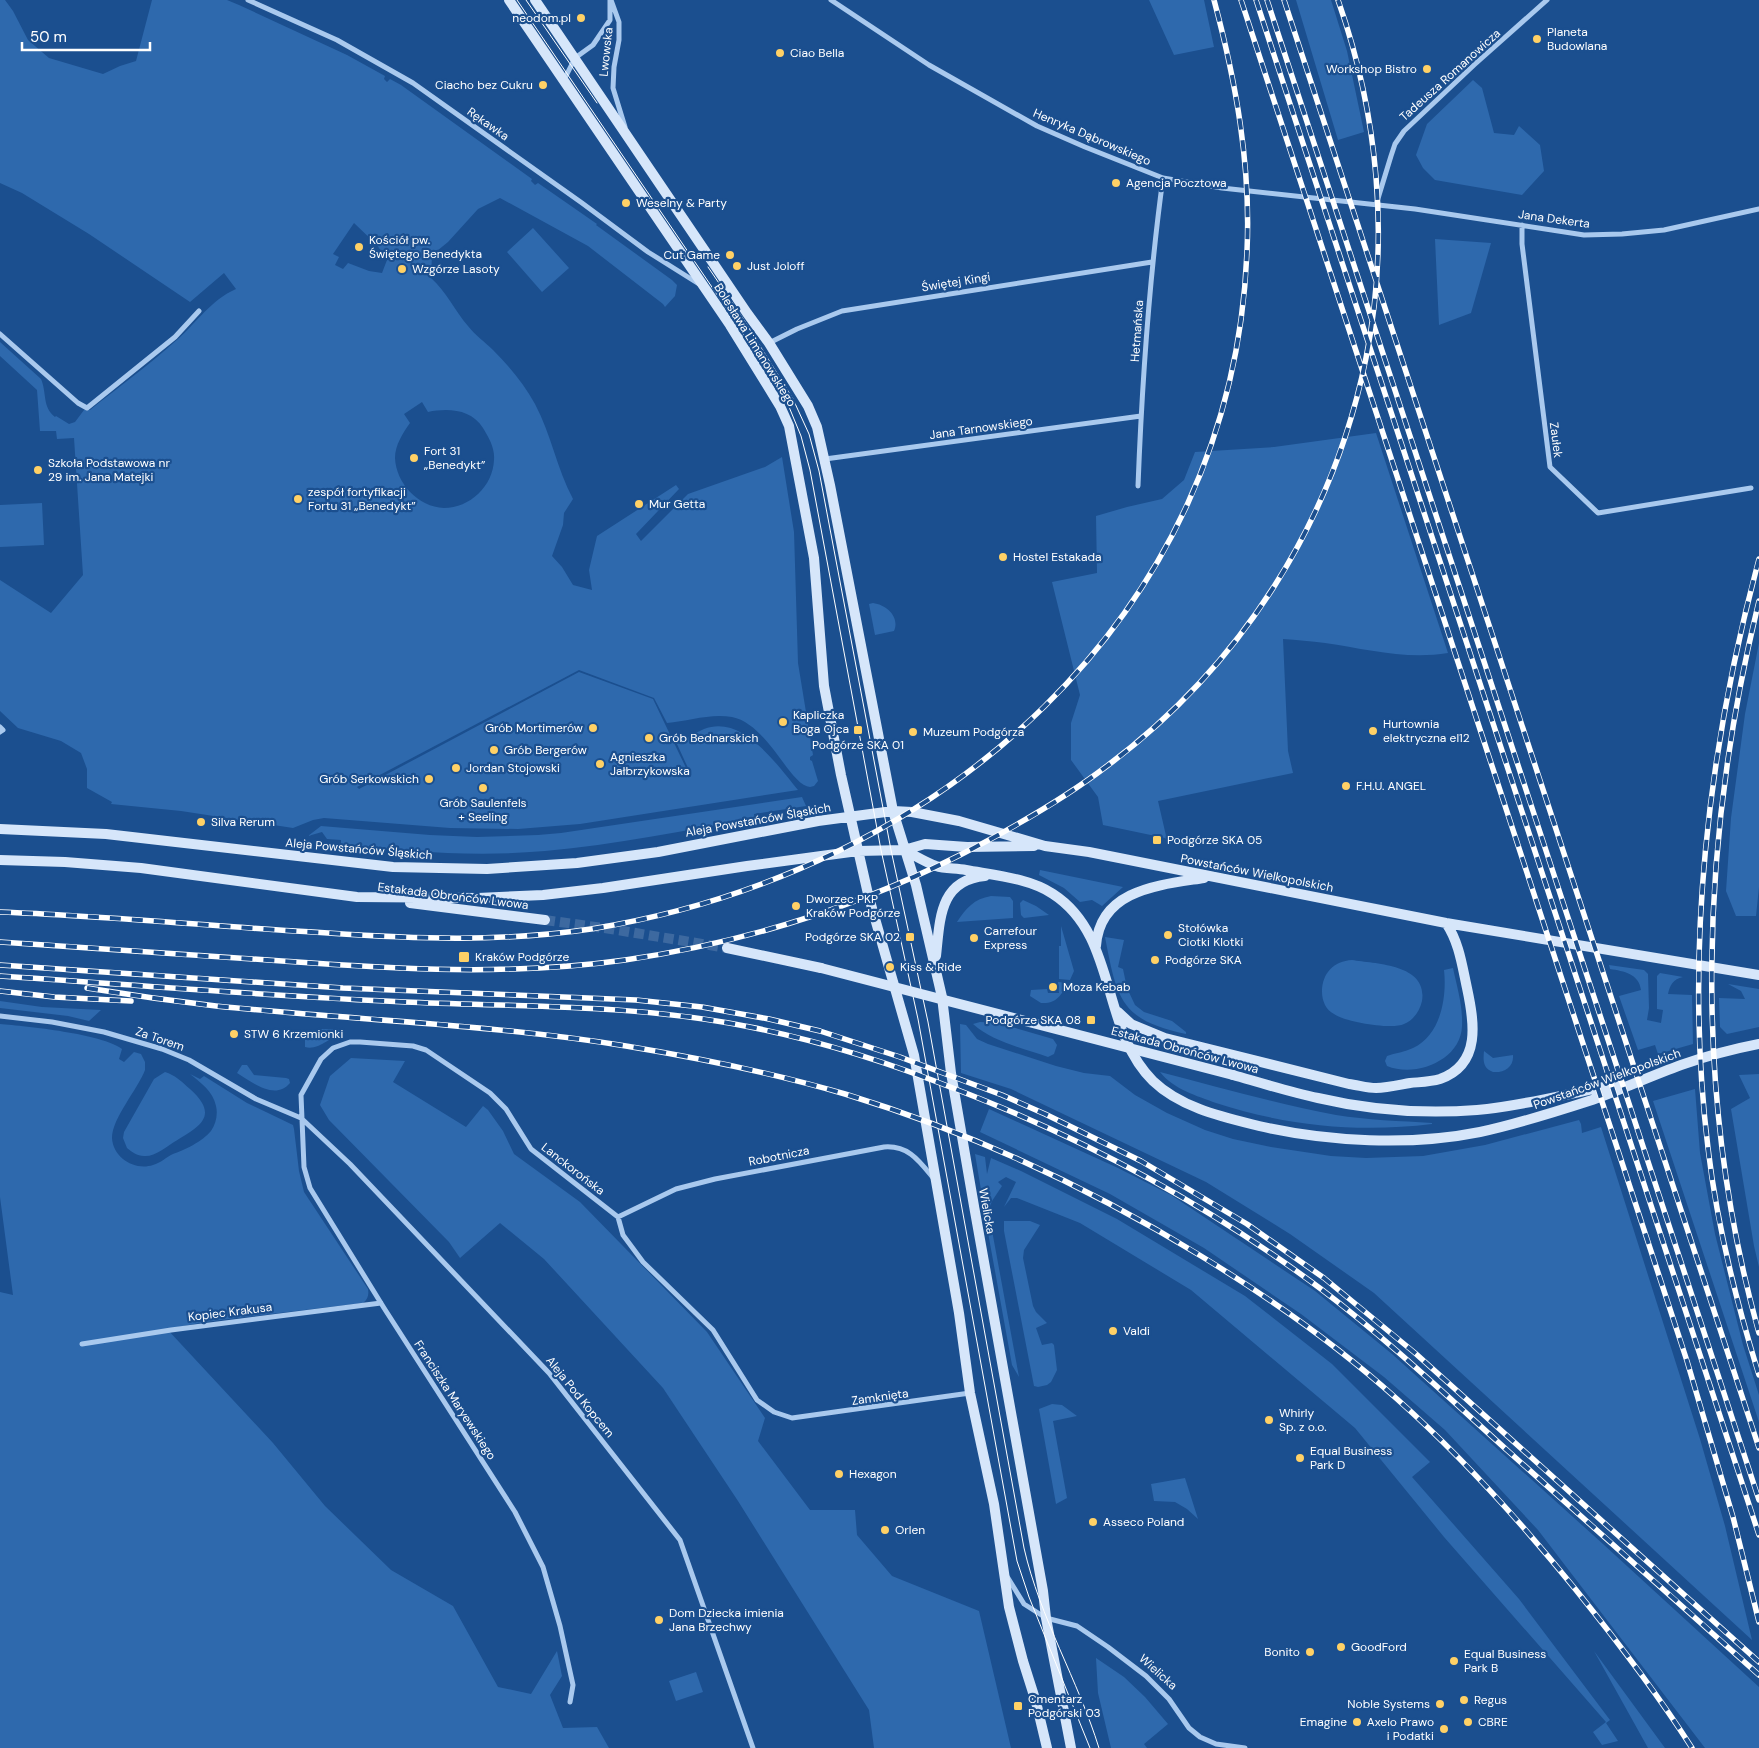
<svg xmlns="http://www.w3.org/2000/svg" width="1759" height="1748" font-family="'DM Sans',sans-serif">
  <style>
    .green { fill: #2e69ad; fill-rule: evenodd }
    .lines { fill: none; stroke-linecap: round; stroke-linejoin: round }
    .secondary-tunnel { stroke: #3d69a0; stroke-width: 10; stroke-dasharray: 10 5; stroke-linecap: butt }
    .street { stroke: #a9c9ee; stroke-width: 5 }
    .secondary { stroke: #d6e6fa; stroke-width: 10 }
    .tram { stroke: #fff; stroke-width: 1 }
    .rail-casing { stroke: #fff; stroke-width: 5.5 }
    .rail { stroke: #1b4f8f; stroke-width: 4; stroke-dasharray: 11; stroke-linecap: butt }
    .secondary-bridge { stroke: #d6e6fa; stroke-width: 10 }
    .poi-dot { fill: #ffd166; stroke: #1b4f8f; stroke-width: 2 }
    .labels { text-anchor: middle; stroke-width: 4.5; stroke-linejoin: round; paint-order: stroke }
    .poi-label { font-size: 12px; fill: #fff; stroke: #1b4f8f; text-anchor: start }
    .street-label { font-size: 12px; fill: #fff; stroke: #1b4f8f }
  </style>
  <rect width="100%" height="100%" fill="#1b4f8f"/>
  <!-- green -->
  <path class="green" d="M0 0H5L13 11 28 40 49 58 103 74 120 66 136 61 152 0H227L239 5 347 55 385 76 384 79 387 82 390 79 401 85 532 179 531 181 535 185 538 183 597 224 596 225 672 280 677 285 675 296 665 307 663 304 588 246 500 198 478 209 448 242 432 255 431 278C446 291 455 311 468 326 475 335 485 342 493 350 509 366 524 384 535 404 551 434 557 469 573 499L564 513 563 525 552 556 562 567 573 585 592 590 589 570 597 536 676 485 679 489 636 534 641 541 688 494 765 467 782 457 794 532 798 663 813 755 810 757V760L812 761 818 781 814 786 810 787C790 786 768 724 732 717 711 713 688 721 667 723L654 698 579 670 357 787 359 789 579 672 653 699 688 772V768L677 744C686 739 695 733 704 729 743 714 777 765 798 790L580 824 518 829 450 828 324 818 313 820 293 828 181 811 111 804 112 802 87 788V769L81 753 61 741 18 728 0 711V580L51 613 83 575 74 438 57 439 56 431H40L37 390 0 356V342L41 379C47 393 42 407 55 417L56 416 69 424 75 422 84 410H90C119 387 150 364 178 339 197 322 211 300 236 289L224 273 190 302 89 234 22 193 0 183ZM354 223 377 245 387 260 382 273 369 271 348 263 343 269 335 265 339 257 333 254ZM422 402 428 412C448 408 471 409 483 428 489 438 495 448 494 460 493 486 470 508 444 508 418 507 396 483 395 458 395 445 403 433 410 423L404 414Z
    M1149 0H1204L1214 47 1174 55Z
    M1296 0H1331L1347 51 1364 132 1338 140Z
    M1473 80 1482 88 1494 133 1514 135 1519 126 1540 145 1544 171 1522 195 1435 180 1423 168 1416 155 1427 124Z
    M533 228 569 268 542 292 507 252Z
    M1435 239 1491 243 1471 313 1439 325Z
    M1376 433 1448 653C1406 660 1366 649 1325 643 1311 641 1297 640 1283 639L1288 751 1293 773 1158 801 1167 840 1165 838 1103 825 1098 797 1071 760V723L1080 695 1052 582 1097 573 1096 516 1127 507 1162 499 1184 480 1195 452 1274 447Z
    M42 503 44 545 0 547V505Z
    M873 603C887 605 900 617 894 631L875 635 869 604Z
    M1759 643V887L1756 916H1736L1726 891 1731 818 1745 714Z
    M802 797 806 806 754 814 755 818C685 830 616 845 545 851 477 857 409 852 341 844V840L327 839 322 832 308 836 321 826 430 835 477 837 538 835 561 833Z
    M1040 870 1123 887 1102 906 1092 900 1080 902 1064 888 1039 875Z
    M991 896 1010 897 1013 901V918L957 922C966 908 974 899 991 896Z
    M1023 900 1036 906 1049 915 1024 918 1021 915 1020 903Z
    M1061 926 1074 971 1070 980 1059 979V946H1061Z
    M1105 937 1124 940 1118 967 1123 969 1127 988 1135 1005 1144 1012 1172 1021 1186 1032V1034C1120 1020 1117 999 1105 937Z
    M1352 960C1376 964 1428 964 1422 1001 1420 1010 1414 1020 1404 1024 1392 1030 1345 1022 1334 1014 1326 1010 1322 1001 1322 992 1322 973 1334 961 1352 960Z
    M1609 965 1644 970 1648 974 1649 1008 1647 1020 1661 1023 1663 1010 1657 1009V976L1660 973 1683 977C1673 979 1670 985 1668 994L1692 995 1693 1044 1658 1054 1655 1045 1638 1050 1619 996 1641 990C1639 974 1624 971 1610 969Z
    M1453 968C1457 987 1463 1006 1462 1026 1461 1060 1416 1078 1387 1066L1385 1061 1387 1056C1395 1053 1405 1052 1413 1048 1441 1035 1447 997 1444 970Z
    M1058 982 1068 983C1061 995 1057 1004 1041 1003L1030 996 1031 990 1047 989 1048 993H1059Z
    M1728 984 1759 989V1027L1727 1034 1720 1027 1719 998 1745 999 1741 991Z
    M0 1001 42 1007 101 1010 89 1021 68 1016 0 1008Z
    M980 1022 998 1023 1053 1039 1057 1045 1054 1054 1048 1057C1023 1048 993 1042 973 1024Z
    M0 1024C26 1026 103 1034 122 1049L119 1059 124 1062 134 1052 141 1054 145 1062V1070C138 1089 112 1118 112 1138 113 1158 135 1171 153 1165 161 1163 166 1157 173 1154 183 1151 203 1141 211 1131 216 1124 218 1114 216 1106 213 1091 201 1083 190 1074L200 1079 204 1076 247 1103 293 1125 294 1129 299 1171 304 1192 368 1289C369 1295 368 1299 363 1303L205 1322 167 1329 273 1443 325 1506 391 1570 453 1606 498 1687 531 1694 557 1651 562 1676 550 1695 563 1728 597 1727 609 1748H0V1292L13 1295 0 1197Z
    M960 1024 966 1025 977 1039 988 1044 1056 1066 1084 1073 1110 1076 1135 1095 1167 1113 1205 1130 1233 1139 1271 1147 1331 1156 1366 1158 1423 1156 1485 1145 1579 1120 1581 1124 1582 1133 1601 1127 1700 1439 1725 1526 1752 1640 1374 1293 1290 1234 1206 1182 1011 1089 961 1073Z
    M322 1029 343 1030 342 1034C330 1037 318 1051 305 1047V1036Z
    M1484 1051 1493 1058 1513 1055C1514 1067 1504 1073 1493 1072 1483 1068 1483 1061 1484 1051Z
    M351 1058 405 1061 393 1082 466 1127 483 1106 488 1110 503 1131 514 1154 580 1202 707 1332 765 1418 758 1441 810 1510H855L857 1535 892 1576 979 1611 1011 1748H874L869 1710 738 1501 663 1388 544 1259 500 1223 460 1258 449 1242 329 1120 320 1105 330 1076Z
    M242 1065H247L254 1075 286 1078 289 1079 290 1083C275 1101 252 1082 237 1073Z
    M165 1072C175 1075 182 1082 190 1089 220 1116 200 1126 174 1142 166 1147 155 1157 144 1156 137 1156 132 1152 127 1148L123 1138 124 1132 154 1079Z
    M1160 1072C1218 1087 1277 1104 1336 1115 1367 1120 1400 1121 1432 1123V1124C1359 1133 1286 1126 1216 1103 1197 1096 1173 1089 1160 1072Z
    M1759 1074V1267L1754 1246 1731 1109 1750 1098 1739 1075Z
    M1695 1089 1700 1153 1715 1234 1743 1345 1759 1395V1422L1653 1101Z
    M989 1109 1118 1168 1171 1195 1315 1291 1392 1354 1603 1544 1759 1687V1748H1705L1538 1530 1445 1430 1384 1377 1301 1314 1204 1248 1110 1194 980 1132Z
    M975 1154 985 1157 987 1174 991 1158 1021 1171 1117 1219 1245 1296 1332 1364 1430 1462 1412 1477 1519 1599 1610 1720 1606 1723 1618 1741 1602 1745 1593 1732 1606 1722 1444 1537 1355 1428 1191 1290 1080 1223 1017 1198H1011L1004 1207 1016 1182 1006 1177 998 1182 1002 1186 992 1201 989 1209 983 1202Z
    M1004 1221H1030L1040 1225 1024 1250 1023 1258 1033 1306 1036 1312 1047 1323 1036 1328 1042 1345 1052 1343 1054 1345 1057 1370 1051 1382 1047 1385 1038 1387 1034 1386 1004 1231Z
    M991 1225 1019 1377 1012 1365 987 1227Z
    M1052 1404 1062 1405 1077 1416 1053 1421 1067 1498 1056 1504 1039 1409Z
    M1185 1478 1198 1519 1187 1509 1175 1502 1154 1501 1151 1484Z
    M1594 1651 1665 1748H1648Z
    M1096 1658 1124 1677 1145 1697 1168 1724 1144 1744 1147 1748H1111L1098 1693Z
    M696 1672 703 1692 676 1701 669 1681Z"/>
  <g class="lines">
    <!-- secondary-tunnel -->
    <path class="secondary-tunnel" d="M545 920 611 929 727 948"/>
    <!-- street -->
    <path class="street" d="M248 0 337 40 413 83 582 203 648 252 699 284
      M611 0 619 22V40L614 67 613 88 625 127
      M831 0 929 65 1037 126 1085 147 1163 178 1222 188 1415 209 1584 235 1622 234 1664 230 1759 209
      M564 80 575 58 593 45 610 20V0
      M1376 205 1391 156 1395 144 1404 131 1474 65 1547 0
      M1522 225V244L1550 467 1598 513 1751 488
      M0 334 78 403 87 408 175 337 199 311
      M769 343 797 329 842 311 1152 262
      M825 459 1141 416
      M1138 486C1142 383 1149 280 1163 178
      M0 727 3 730 0 732
      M0 1016 52 1022 104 1032 162 1049 189 1060 256 1099 301 1118 350 1164 549 1373 680 1540 753 1748
      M618 1217 676 1189 715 1179 884 1147C909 1145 920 1162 934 1179
      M82 1344 171 1330 381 1303
      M1008 1578 1024 1604 1046 1618 1077 1626 1108 1647 1146 1676 1169 1699 1189 1728 1200 1737 1216 1744 1245 1748
      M570 1702 573 1685 560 1626 543 1567 515 1512 384 1308 310 1188 304 1167 301 1095 321 1059 333 1048 350 1042H360L413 1046 426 1050 490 1093 506 1109 531 1149 618 1217 623 1235 643 1262 713 1330 757 1400 774 1412 792 1418 970 1393"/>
    <!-- secondary -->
    <path class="secondary" d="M509 0 730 325 780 406 789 426 814 558 824 686 841 775 868 894 914 1055 959 1313 970 1393 994 1504 1009 1607 1023 1661 1036 1702 1047 1748
      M535 0 747 313 769 343 808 406 817 427 830 485 893 811 916 885 942 997 951 1073 974 1206 1043 1591 1046 1618 1071 1748
      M0 829 106 834 393 867 487 869 577 863 658 852 818 821 893 811 912 812 959 821 1045 846 1089 852 1446 923 1759 975
      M904 850C914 855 925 862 936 866 945 869 956 868 966 870 993 875 1029 878 1053 894 1118 936 1100 1029 1153 1081 1181 1108 1223 1117 1259 1126 1328 1142 1411 1146 1480 1132 1518 1124 1555 1112 1592 1100 1622 1089 1651 1076 1681 1065 1707 1056 1733 1049 1759 1044
      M0 860 65 862 141 868 357 897 478 898 543 895 603 888 747 866 858 851 904 850 925 844 967 847 1034 846
      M410 903 545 920
      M1096 946C1100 889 1160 885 1204 878
      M727 948 821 968
      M936 956C940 920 939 880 985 876
      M1118 1012 1131 1024 1165 1038 1349 1084C1358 1085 1367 1088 1376 1088 1387 1088 1399 1085 1410 1083 1420 1082 1430 1082 1440 1079 1482 1064 1474 1021 1467 988 1462 965 1459 942 1446 923
      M1233 1075C1261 1083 1290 1092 1318 1098 1369 1110 1425 1114 1477 1110 1525 1106 1572 1092 1620 1084"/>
    <!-- tram -->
    <path class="tram" d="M517 0 735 321 787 402 801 436 810 470 881 850 918 1019 1017 1561 1029 1597 1090 1748
      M526 0 597 103
      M708 267 742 317 793 399 809 434 819 471 891 850 928 1022 1024 1548C1040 1618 1078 1680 1099 1748"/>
    <defs>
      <path id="rail" d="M1241 0 1687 1361 1733 1517 1759 1622
        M1256 0 1759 1535
        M1267 0 1759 1500
        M1284 0 1759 1448
        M1759 559C1708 749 1684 952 1708 1148 1717 1226 1736 1301 1759 1375
        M1759 601C1700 841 1692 1094 1759 1333
        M0 912C110 916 219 927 328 933 416 939 503 942 591 929 939 873 1233 618 1247 251 1251 165 1236 82 1214 0
        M0 942C94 948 188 955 282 961 396 969 510 976 625 960 741 943 855 908 960 855 1011 829 1061 801 1107 766 1241 666 1333 522 1366 358 1390 238 1378 114 1338 0
        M0 965 343 988 636 1000 702 1007 769 1019 820 1031 900 1057 1002 1095 1045 1114 1141 1161 1247 1224 1324 1278 1415 1353 1759 1662
        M0 976C135 985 270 996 405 1002 520 1007 637 1004 750 1027 821 1041 890 1063 958 1090 1087 1140 1210 1206 1321 1289 1387 1339 1447 1396 1508 1451 1592 1526 1676 1600 1759 1675
        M87 988C130 995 173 1001 216 1006 353 1020 490 1024 626 1046 699 1058 773 1073 845 1094 970 1132 1090 1188 1201 1256 1270 1298 1337 1345 1397 1399 1462 1457 1521 1522 1576 1590 1617 1641 1657 1693 1692 1748
        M0 991 54 997 131 1001"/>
    </defs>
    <!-- rail casing -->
    <use href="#rail" class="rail-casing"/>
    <!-- rail -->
    <use href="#rail" class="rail"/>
    <!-- secondary-bridge -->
    <path class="secondary-bridge" d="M821 968 1233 1075"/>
  </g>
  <!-- markers -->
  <g class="poi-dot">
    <circle cx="581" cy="18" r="5"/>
    <circle cx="1537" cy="39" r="5"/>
    <circle cx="780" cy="53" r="5"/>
    <circle cx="1427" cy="69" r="5"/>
    <circle cx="543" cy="85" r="5"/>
    <circle cx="1116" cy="183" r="5"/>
    <circle cx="626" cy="203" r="5"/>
    <circle cx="359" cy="247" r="5"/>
    <circle cx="730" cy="255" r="5"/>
    <circle cx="737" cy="266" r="5"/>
    <circle cx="402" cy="269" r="5"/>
    <circle cx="414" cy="458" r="5"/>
    <circle cx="38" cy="470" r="5"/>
    <circle cx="298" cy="499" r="5"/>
    <circle cx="639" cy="504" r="5"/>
    <circle cx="1003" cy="557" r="5"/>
    <circle cx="783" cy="722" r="5"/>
    <circle cx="593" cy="728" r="5"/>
    <rect x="853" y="725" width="10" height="10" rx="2.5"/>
    <circle cx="1373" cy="731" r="5"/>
    <circle cx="913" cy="732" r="5"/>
    <circle cx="649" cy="738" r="5"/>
    <circle cx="494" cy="750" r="5"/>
    <circle cx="600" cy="764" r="5"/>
    <circle cx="456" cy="768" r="5"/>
    <circle cx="429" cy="779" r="5"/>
    <circle cx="1346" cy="786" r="5"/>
    <circle cx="483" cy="788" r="5"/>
    <circle cx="201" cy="822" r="5"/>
    <rect x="1152" y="835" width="10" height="10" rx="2.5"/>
    <circle cx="796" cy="906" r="5"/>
    <circle cx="1168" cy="935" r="5"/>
    <rect x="905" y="932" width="10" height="10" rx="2.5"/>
    <circle cx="974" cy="938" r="5"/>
    <rect x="458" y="951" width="12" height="12" rx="2.5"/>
    <circle cx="1155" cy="960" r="5"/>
    <circle cx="890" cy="967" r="5"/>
    <circle cx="1053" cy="987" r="5"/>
    <rect x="1086" y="1015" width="10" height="10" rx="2.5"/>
    <circle cx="234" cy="1034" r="5"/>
    <circle cx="1113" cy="1331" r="5"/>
    <circle cx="1269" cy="1420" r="5"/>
    <circle cx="1300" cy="1458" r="5"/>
    <circle cx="839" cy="1474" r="5"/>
    <circle cx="1093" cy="1522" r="5"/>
    <circle cx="885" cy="1530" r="5"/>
    <circle cx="659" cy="1620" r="5"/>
    <circle cx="1341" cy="1647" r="5"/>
    <circle cx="1310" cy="1652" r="5"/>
    <circle cx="1454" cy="1661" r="5"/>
    <circle cx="1464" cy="1700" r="5"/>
    <circle cx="1440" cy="1704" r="5"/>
    <rect x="1013" y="1701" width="10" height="10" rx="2.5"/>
    <circle cx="1357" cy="1722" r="5"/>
    <circle cx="1468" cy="1722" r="5"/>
    <circle cx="1444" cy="1729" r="5"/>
  </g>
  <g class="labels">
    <!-- poi labels -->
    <g class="poi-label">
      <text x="571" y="22" text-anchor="end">neodom.pl</text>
      <text x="1547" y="36">Planeta<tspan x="1547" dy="14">Budowlana</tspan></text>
      <text x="790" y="57">Ciao Bella</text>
      <text x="1417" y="73" text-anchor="end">Workshop Bistro</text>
      <text x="533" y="89" text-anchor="end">Ciacho bez Cukru</text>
      <text x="1126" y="187">Agencja Pocztowa</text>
      <text x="636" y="207">Weselny &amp; Party</text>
      <text x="369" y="244">Kościół pw.<tspan x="369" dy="14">Świętego Benedykta</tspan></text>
      <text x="720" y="259" text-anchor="end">Cut Game</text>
      <text x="747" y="270">Just Joloff</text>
      <text x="412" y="273">Wzgórze Lasoty</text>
      <text x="424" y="455">Fort 31<tspan x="424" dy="14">„Benedykt”</tspan></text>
      <text x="48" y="467">Szkoła Podstawowa nr<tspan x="48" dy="14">29 im. Jana Matejki</tspan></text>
      <text x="308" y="496">zespół fortyfikacji<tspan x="308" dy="14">Fortu 31 „Benedykt”</tspan></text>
      <text x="649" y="508">Mur Getta</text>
      <text x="1013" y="561">Hostel Estakada</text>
      <text x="793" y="719">Kapliczka<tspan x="793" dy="14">Boga Ojca</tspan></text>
      <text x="1383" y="728">Hurtownia<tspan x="1383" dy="14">elektryczna el12</tspan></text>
      <text x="583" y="732" text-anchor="end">Grób Mortimerów</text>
      <text x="923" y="736">Muzeum Podgórza</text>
      <text x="659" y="742">Grób Bednarskich</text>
      <text x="858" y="749" text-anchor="middle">Podgórze SKA 01</text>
      <text x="504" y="754">Grób Bergerów</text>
      <text x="610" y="761">Agnieszka<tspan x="610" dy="14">Jałbrzykowska</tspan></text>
      <text x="466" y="772">Jordan Stojowski</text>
      <text x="419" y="783" text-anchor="end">Grób Serkowskich</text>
      <text x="1356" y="790">F.H.U. ANGEL</text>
      <text x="483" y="807" text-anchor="middle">Grób Saulenfels<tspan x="483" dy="14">+ Seeling</tspan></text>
      <text x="211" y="826">Silva Rerum</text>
      <text x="1167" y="844">Podgórze SKA 05</text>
      <text x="806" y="903">Dworzec PKP<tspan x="806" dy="14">Kraków Podgórze</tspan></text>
      <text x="1178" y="932">Stołówka<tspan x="1178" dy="14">Ciotki Klotki</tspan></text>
      <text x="984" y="935">Carrefour<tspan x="984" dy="14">Express</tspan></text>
      <text x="900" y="941" text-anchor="end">Podgórze SKA 02</text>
      <text x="475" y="961">Kraków Podgórze</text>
      <text x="1165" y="964">Podgórze SKA</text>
      <text x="900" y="971">Kiss &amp; Ride</text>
      <text x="1063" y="991">Moza Kebab</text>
      <text x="1081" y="1024" text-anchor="end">Podgórze SKA 08</text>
      <text x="244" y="1038">STW 6 Krzemionki</text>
      <text x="1123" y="1335">Valdi</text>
      <text x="1279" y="1417">Whirly<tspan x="1279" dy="14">Sp. z o.o.</tspan></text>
      <text x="1310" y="1455">Equal Business<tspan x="1310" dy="14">Park D</tspan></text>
      <text x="849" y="1478">Hexagon</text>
      <text x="1103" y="1526">Asseco Poland</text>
      <text x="895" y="1534">Orlen</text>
      <text x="669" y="1617">Dom Dziecka imienia<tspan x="669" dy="14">Jana Brzechwy</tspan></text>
      <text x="1351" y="1651">GoodFord</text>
      <text x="1300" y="1656" text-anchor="end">Bonito</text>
      <text x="1464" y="1658">Equal Business<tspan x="1464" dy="14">Park B</tspan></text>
      <text x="1028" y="1703">Cmentarz<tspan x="1028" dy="14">Podgórski 03</tspan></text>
      <text x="1474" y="1704">Regus</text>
      <text x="1430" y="1708" text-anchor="end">Noble Systems</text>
      <text x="1347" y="1726" text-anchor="end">Emagine</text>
      <text x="1434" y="1726" text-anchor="end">Axelo Prawo<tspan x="1434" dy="14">i Podatki</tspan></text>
      <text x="1478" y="1726">CBRE</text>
    </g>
    <!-- street labels -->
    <g class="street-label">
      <text transform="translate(606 52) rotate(-84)" y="4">Lwowska</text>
      <text transform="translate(1450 75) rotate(-42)" y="4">Tadeusza Romanowicza</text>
      <text transform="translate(488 124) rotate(35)" y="4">Rękawka</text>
      <text transform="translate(1092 137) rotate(23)" y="4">Henryka Dąbrowskiego</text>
      <text transform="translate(1554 219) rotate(8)" y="4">Jana Dekerta</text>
      <text transform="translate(956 282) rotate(-9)" y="4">Świętej Kingi</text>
      <text transform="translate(1137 331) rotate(-86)" y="4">Hetmańska</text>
      <text transform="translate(755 345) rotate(58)" y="4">Bolesława Limanowskiego</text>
      <text transform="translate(981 428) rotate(-8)" y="4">Jana Tarnowskiego</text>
      <text transform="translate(1556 440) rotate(83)" y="4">Zaułek</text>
      <text transform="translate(758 820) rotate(-10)" y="4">Aleja Powstańców Śląskich</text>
      <text transform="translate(359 849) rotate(5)" y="4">Aleja Powstańców Śląskich</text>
      <text transform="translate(1257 873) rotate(11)" y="4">Powstańców Wielkopolskich</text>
      <text transform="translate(453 896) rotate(7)" y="4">Estakada Obrońców Lwowa</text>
      <text transform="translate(160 1039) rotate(19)" y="4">Za Torem</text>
      <text transform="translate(1185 1050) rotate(15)" y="4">Estakada Obrońców Lwowa</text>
      <text transform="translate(1607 1079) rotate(-20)" y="4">Powstańców Wielkopolskich</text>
      <text transform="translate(779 1156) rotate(-11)" y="4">Robotnicza</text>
      <text transform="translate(573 1169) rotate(38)" y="4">Lanckorońska</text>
      <text transform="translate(987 1211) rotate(80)" y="4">Wielicka</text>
      <text transform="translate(230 1312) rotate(-7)" y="4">Kopiec Krakusa</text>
      <text transform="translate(580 1397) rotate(51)" y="4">Aleja Pod Kopcem</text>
      <text transform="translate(880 1397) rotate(-8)" y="4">Zamknięta</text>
      <text transform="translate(455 1400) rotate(57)" y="4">Franciszka Maryewskiego</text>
      <text transform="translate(1158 1672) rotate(42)" y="4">Wielicka</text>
    </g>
  </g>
  <!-- scale -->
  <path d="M22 42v8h128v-8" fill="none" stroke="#ffffff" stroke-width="2.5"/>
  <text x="30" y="42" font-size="15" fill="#ffffff" stroke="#1b4f8f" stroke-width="4" paint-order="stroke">50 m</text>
</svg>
